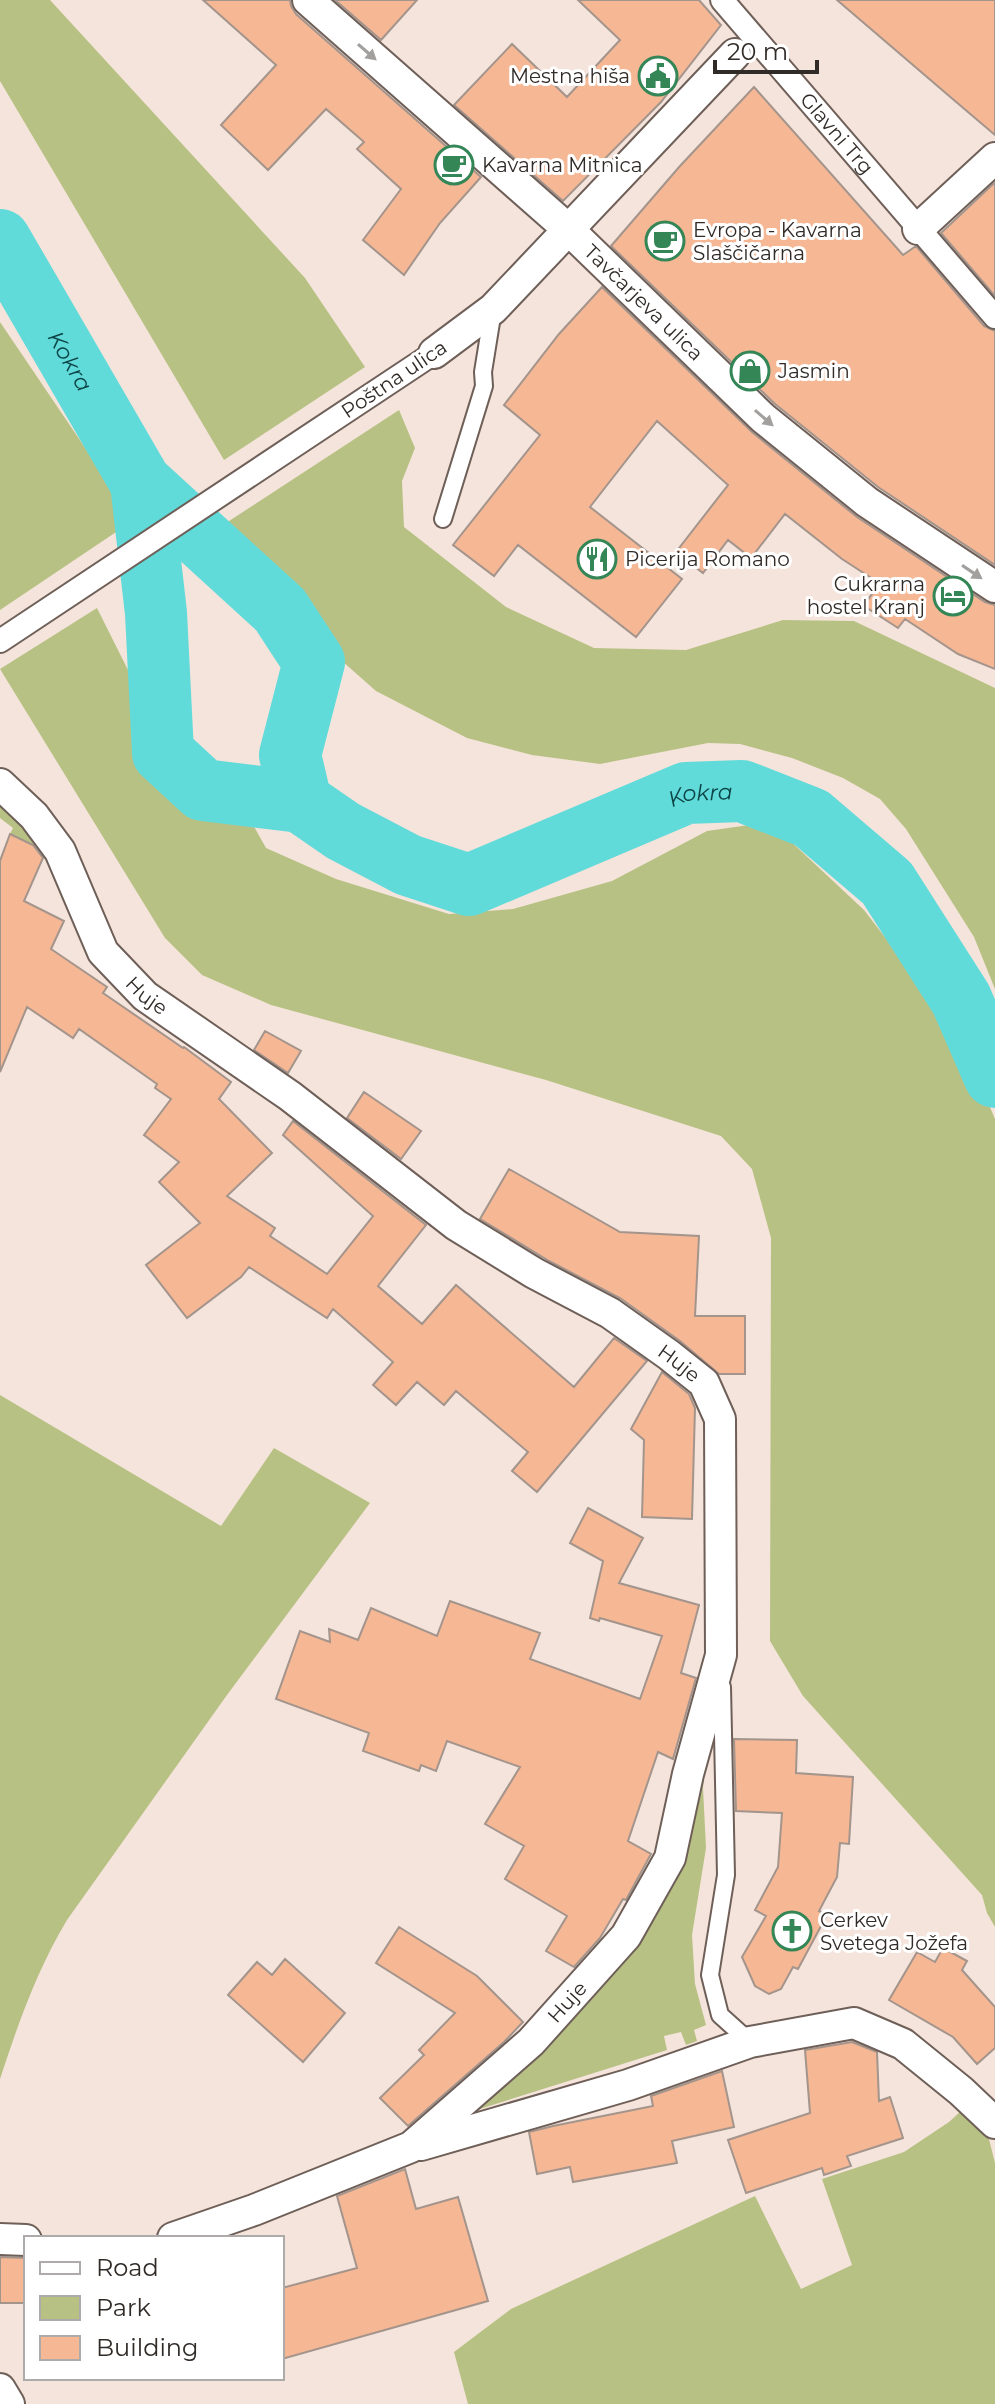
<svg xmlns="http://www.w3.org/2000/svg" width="995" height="2404" font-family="Montserrat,sans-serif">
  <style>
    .green { fill: #b8c184 }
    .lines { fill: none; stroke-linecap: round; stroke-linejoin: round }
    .river { stroke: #61dada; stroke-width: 62 }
    .building { fill: #f6b795; stroke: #a3948c; stroke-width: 2 }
    .service-casing { stroke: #6e5f58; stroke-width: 20 }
    .pedestrian-casing { stroke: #6e5f58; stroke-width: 26 }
    .minor-casing { stroke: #6e5f58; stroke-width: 34 }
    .service { stroke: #fff; stroke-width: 16 }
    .pedestrian { stroke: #fff; stroke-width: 22 }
    .minor { stroke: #fff; stroke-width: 30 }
    .oneway { fill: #a2a09e }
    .labels { text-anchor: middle; stroke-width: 6; stroke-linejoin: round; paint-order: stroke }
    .poi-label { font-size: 20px; fill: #312b28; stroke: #fff; text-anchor: start }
    .street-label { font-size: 20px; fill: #312b28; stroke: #fff }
    .water-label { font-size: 22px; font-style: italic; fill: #0d4546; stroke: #fff }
  </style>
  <rect width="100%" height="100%" fill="#f5e4db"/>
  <!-- green -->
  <path class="green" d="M0 0H50L305 278 365 367 224 460 0 81Z
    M0 322 134 520 0 610Z
    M399 410 415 448 402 481 404 527 506 607 594 648 686 650 783 620 854 621 995 688V989L974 937 906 829 880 799 843 778 792 758 740 744 708 743 600 764 532 755 467 738 376 691 325 646 302 636 272 599 226 523Z
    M97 608 166 746 243 807 266 848 336 879 449 914 513 909 612 881 707 831 749 825 785 836 864 910 924 988 976 1074 995 1119V1927L987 1913 982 1895 803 1696 770 1641 771 1238 752 1169 721 1136 546 1080 271 1005 202 975 165 938 0 669Z
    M0 804 46 851 10 834 13 828 0 818Z
    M0 1395 221 1526 274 1448 370 1503 227 1695 67 1920C37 1970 18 2024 0 2079Z
    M710 1712 703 1788 706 1848 692 1935 695 1984 706 2025 694 2030 697 2041 686 2045 681 2032 664 2036 667 2050 467 2113 635 1940Z
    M962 2110 989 2139 995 2163V2404H468L454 2352 511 2309 755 2196 801 2289 852 2265 822 2179 904 2152 949 2122Z"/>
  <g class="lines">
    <!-- river -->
    <g class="river">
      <path id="s1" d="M0 240 141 483 280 610 314 662 290 755 301 802 343 831 408 865 469 885 686 793 742 791 811 818 887 883 961 999 995 1077"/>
      <path d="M141 483 156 613 163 753 203 790 301 802"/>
    </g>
  </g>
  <!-- building -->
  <path class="building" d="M203 0H290L291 6 296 14 481 177 440 223 404 275 363 240 401 189 357 149 364 142 326 109 268 170 221 125 276 65Z
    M335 0H417L381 40Z
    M578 0H699L721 25 661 102 563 201 454 105 512 44 567 97 620 40Z
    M837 0H995V135L955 101Z
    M754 87 903 255 916 246 984 326 995 331V565L878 487 775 404 611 246 680 166Z
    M995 182V296L941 233Z
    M602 287 752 432 857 517 985 602 995 605V669L958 654 905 619 898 628 864 606 879 583 842 559 785 514 751 558 728 540 703 573 676 552 728 485 657 421 590 507 682 579 636 637 518 545 494 576 453 545 540 435 504 405 559 334Z
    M10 834 33 845 43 858 24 901 64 921 51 949 107 987 103 993 183 1048 184 1047 231 1082 219 1099 272 1153 227 1196 275 1228 270 1236 327 1274 373 1216 283 1135 293 1121 426 1225 378 1286 422 1324 456 1285 574 1387 614 1338 647 1361 537 1492 512 1471 528 1452 456 1391 444 1405 417 1382 396 1405 373 1385 393 1362 333 1309 327 1318 249 1267 241 1277 187 1318 146 1265 200 1223 159 1182 179 1162 144 1135 171 1099 155 1088 157 1084 79 1029 73 1038 27 1007 0 1072V861Z
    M265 1031 301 1051 288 1073 254 1050Z
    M364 1092 421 1131 401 1159 347 1118Z
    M509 1169 620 1232 699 1236 695 1316H745V1374H719L680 1341 620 1298 549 1261 480 1219Z
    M662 1372 689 1394 695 1408 692 1519 642 1517 644 1440 631 1429Z
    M588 1508 643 1538 619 1583 699 1605 681 1673 696 1678 673 1759 658 1752 628 1841 651 1854 626 1900 623 1899 600 1938 574 1967 546 1951 567 1916 505 1879 524 1846 485 1824 520 1767 447 1741 436 1771 421 1765 419 1771 363 1751 369 1733 276 1699 300 1631 330 1642 329 1629 358 1640 371 1608 437 1636 450 1601 540 1633 530 1659 640 1699 662 1636 600 1618 599 1621 590 1618 603 1561 570 1543Z
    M734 1739 797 1740 796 1773 853 1777 849 1844 840 1843 837 1877 819 1911 827 1915 798 1969 793 1967 781 1989 769 1994 755 1986 742 1957 766 1916 755 1910 778 1867 782 1813 736 1811Z
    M399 1927 477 1976 523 2022 504 2042 408 2126 380 2098 424 2055 419 2050 455 2013 376 1963Z
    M943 1948 967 1961 962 1970 995 2007V2048L977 2064 953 2037 889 2000 917 1952 935 1962Z
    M285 1959 345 2013 303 2062 228 1995 257 1962 272 1975Z
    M852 2042 877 2052 879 2101 890 2097 903 2138 847 2156 851 2166 824 2175 822 2168 746 2193 728 2140 810 2113 805 2050Z
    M722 2071 734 2127 672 2141 677 2163 573 2182 570 2167 537 2174 529 2132 553 2126 653 2106 651 2096Z
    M405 2169 416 2209 458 2197 488 2301 282 2359V2288L357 2268 337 2196Z
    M0 2257 26 2258V2303H0Z"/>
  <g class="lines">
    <defs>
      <path id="service" d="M443 519 484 386 483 372 493 310
        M722 1687 726 1875 710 1975 720 2015 750 2042"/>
      <g id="pedestrian">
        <path id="s2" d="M722 0 995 317"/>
        <path d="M0 641 434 353"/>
      </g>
      <g id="minor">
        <path id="s3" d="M308 0 569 230 763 418 867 502 995 587"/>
        <path d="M918 229 995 158"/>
        <path d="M434 353 493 309 735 54"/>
        <path id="s4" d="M0 784 34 816 60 851 103 952 145 996 290 1096 456 1225 534 1273 610 1313 669 1355 704 1383 720 1419 721 1655 688 1774 670 1858 626 1936 531 2042 411 2147 254 2210 173 2238"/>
        <path d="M421 2145 628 2085 750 2042 854 2023 903 2044 961 2091 995 2123"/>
        <path d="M0 2239 26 2240"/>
        <path d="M0 2389 9 2404"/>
      </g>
    </defs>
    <!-- service casing -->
    <use href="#service" class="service-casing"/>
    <!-- pedestrian casing -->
    <use href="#pedestrian" class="pedestrian-casing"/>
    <!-- minor casing -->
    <use href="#minor" class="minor-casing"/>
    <!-- service -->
    <use href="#service" class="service"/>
    <!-- pedestrian -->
    <use href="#pedestrian" class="pedestrian"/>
    <!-- minor -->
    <use href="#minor" class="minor"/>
  </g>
  <!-- one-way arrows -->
  <defs><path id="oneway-solid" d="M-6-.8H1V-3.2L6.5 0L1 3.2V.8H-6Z" transform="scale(2)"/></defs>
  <g class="oneway">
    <use href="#oneway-solid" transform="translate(367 52) rotate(41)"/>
    <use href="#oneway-solid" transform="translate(764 418) rotate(41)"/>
    <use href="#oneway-solid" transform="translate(972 572) rotate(34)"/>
  </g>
  <!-- icons -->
  <defs>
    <symbol id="civic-ring" viewBox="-11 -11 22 22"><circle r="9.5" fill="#fff" stroke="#348657" stroke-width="1.5"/><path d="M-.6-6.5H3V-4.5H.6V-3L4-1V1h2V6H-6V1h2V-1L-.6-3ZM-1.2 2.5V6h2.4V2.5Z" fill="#348657"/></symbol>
    <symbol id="cafe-ring" viewBox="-11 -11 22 22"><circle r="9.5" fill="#fff" stroke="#348657" stroke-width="1.5"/><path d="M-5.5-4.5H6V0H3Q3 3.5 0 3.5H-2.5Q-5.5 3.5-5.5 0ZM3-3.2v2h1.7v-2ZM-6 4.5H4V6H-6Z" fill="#348657"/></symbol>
    <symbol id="shop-ring" viewBox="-11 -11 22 22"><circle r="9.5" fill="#fff" stroke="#348657" stroke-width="1.5"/><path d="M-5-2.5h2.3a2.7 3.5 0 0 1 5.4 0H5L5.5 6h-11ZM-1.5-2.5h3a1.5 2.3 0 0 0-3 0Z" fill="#348657"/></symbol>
    <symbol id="restaurant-ring" viewBox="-11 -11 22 22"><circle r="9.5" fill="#fff" stroke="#348657" stroke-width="1.5"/><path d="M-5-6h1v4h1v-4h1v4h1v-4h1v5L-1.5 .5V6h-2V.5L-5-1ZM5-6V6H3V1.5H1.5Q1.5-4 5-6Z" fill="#348657"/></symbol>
    <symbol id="hotel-ring" viewBox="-11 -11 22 22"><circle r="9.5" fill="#fff" stroke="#348657" stroke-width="1.5"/><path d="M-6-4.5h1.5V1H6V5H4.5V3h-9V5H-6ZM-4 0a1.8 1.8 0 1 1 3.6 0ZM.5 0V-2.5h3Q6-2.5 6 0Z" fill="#348657"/></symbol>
    <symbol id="church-ring" viewBox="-11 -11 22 22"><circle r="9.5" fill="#fff" stroke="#348657" stroke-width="1.5"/><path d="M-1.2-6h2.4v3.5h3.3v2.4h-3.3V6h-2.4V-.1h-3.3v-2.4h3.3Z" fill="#348657"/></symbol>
  </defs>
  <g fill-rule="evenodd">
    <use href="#civic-ring" x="636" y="54" width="44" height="44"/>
    <use href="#cafe-ring" x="432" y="143" width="44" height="44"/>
    <use href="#cafe-ring" x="643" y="219" width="44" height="44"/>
    <use href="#shop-ring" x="728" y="349" width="44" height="44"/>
    <use href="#restaurant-ring" x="575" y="537" width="44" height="44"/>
    <use href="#hotel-ring" x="931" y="574" width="44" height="44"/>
    <use href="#church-ring" x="770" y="1909" width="44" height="44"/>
  </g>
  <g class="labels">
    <!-- poi labels -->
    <g class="poi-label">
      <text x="630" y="83" text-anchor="end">Mestna hiša</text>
      <text x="482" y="172">Kavarna Mitnica</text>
      <text x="693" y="237">Evropa - Kavarna<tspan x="693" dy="23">Slaščičarna</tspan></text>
      <text x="778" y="378">Jasmin</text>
      <text x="625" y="566">Picerija Romano</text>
      <text x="925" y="591" text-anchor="end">Cukrarna<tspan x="925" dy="23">hostel Kranj</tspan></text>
      <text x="820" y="1927">Cerkev<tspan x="820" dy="23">Svetega Jožefa</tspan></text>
    </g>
    <!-- street labels -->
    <g class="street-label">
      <text dy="7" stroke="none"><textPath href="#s2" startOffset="176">Glavni Trg</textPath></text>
      <text dy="7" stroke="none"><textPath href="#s3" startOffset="452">Tavčarjeva ulica</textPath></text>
      <text transform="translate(394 379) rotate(-34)" y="7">Poštna ulica</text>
      <text dy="7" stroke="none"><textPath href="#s4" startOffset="262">Huje</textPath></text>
      <text dy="7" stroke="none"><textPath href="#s4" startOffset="910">Huje</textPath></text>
      <text transform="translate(567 2002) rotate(-48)" y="7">Huje</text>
    </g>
    <!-- water labels -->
    <g class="water-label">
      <text dy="8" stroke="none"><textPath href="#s1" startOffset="140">Kokra</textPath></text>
      <text dy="8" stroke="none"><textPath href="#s1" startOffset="1114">Kokra</textPath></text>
    </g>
  </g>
  <!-- legend -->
  <rect x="24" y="2236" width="260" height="144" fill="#ffffff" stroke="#adaaa9" stroke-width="2"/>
  <rect x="40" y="2262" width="40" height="12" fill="#ffffff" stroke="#adaaa9" stroke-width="2"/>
  <text x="96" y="2276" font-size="24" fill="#312b28">Road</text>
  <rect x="40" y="2296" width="40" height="24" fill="#b8c184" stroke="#adaaa9" stroke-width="2"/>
  <text x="96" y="2316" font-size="24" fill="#312b28">Park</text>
  <rect x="40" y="2336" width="40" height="24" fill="#f6b795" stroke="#adaaa9" stroke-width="2"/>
  <text x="96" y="2356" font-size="24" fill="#312b28">Building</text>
  <!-- scale -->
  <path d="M715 60v12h102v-12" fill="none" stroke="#312b28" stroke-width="4"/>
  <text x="727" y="60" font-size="24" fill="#312b28" stroke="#ffffff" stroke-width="6" paint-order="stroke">20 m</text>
</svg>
